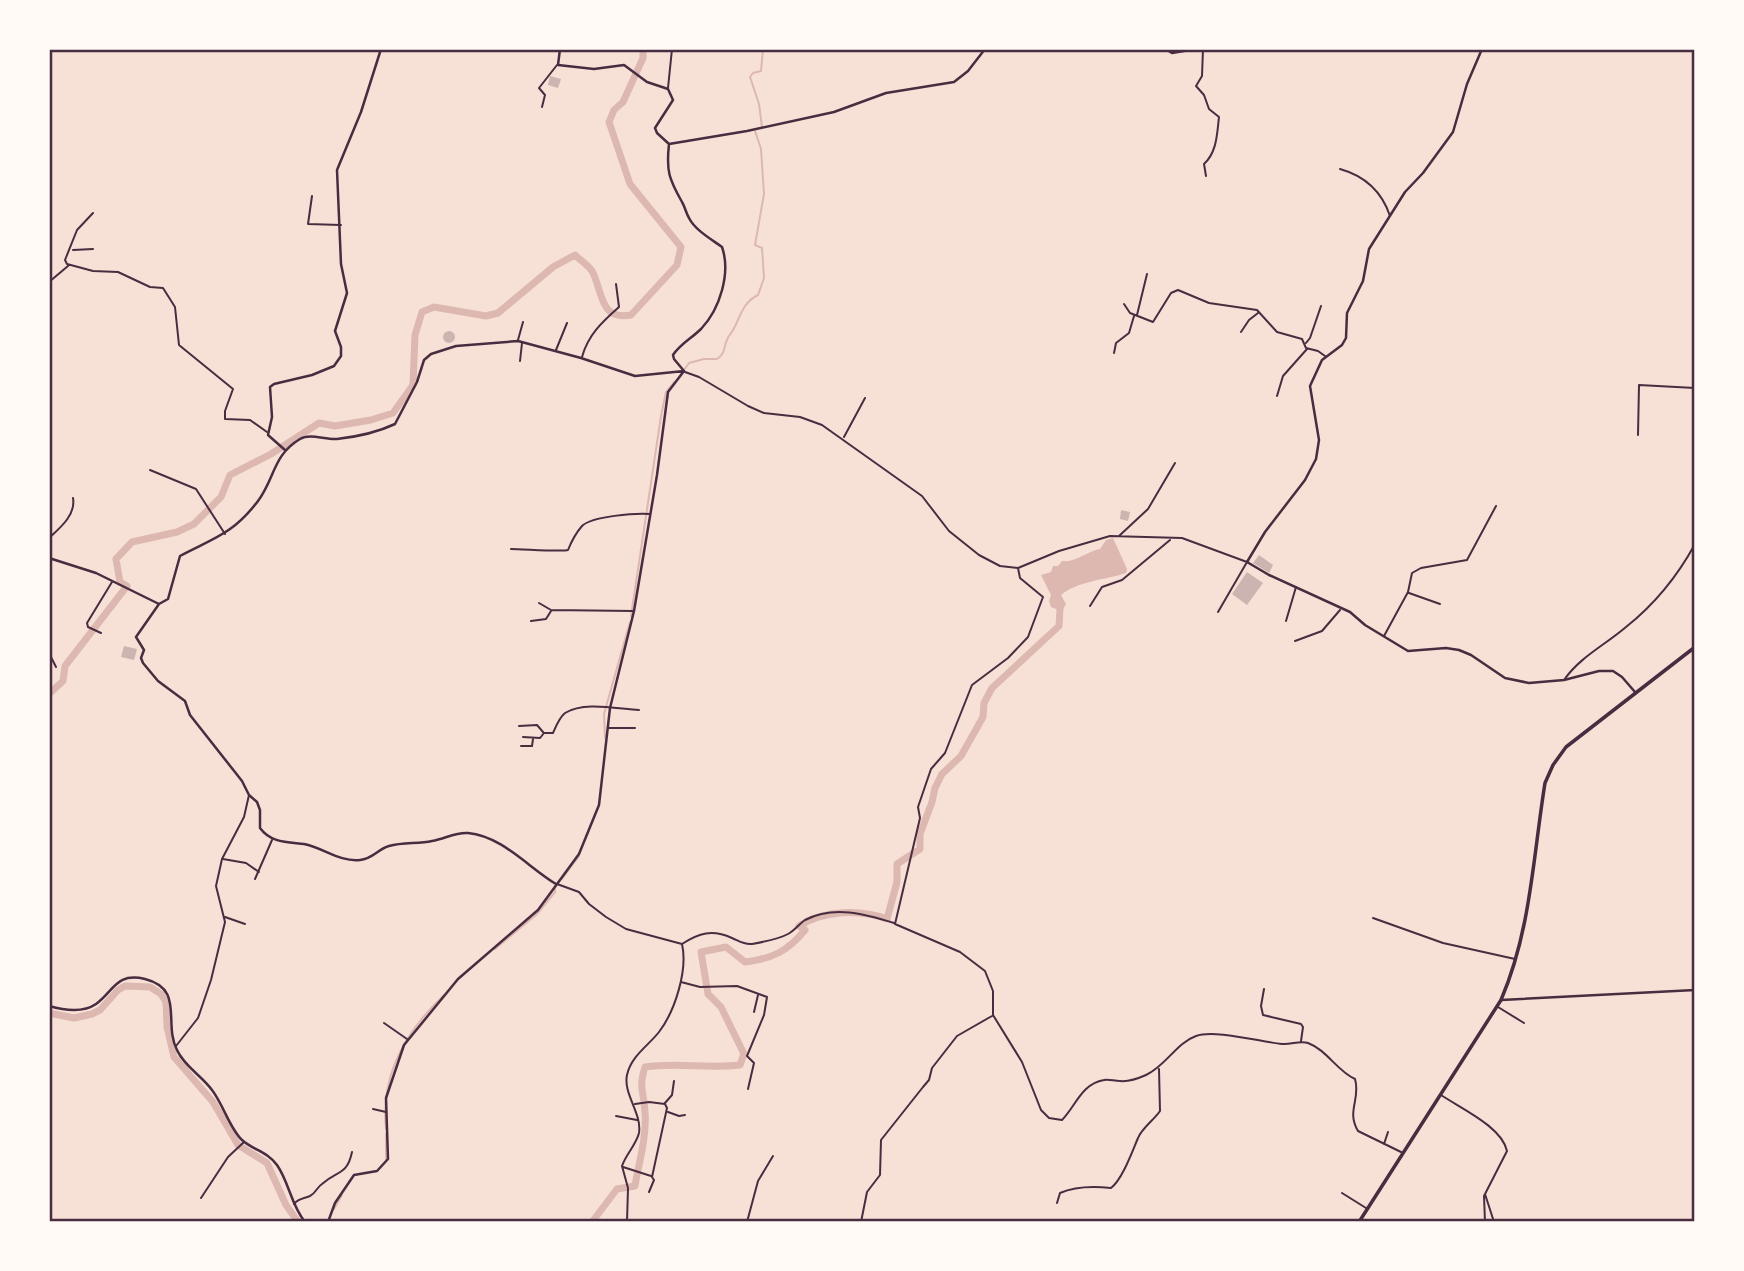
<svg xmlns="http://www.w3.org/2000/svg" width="1744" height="1271" font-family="'Work Sans',sans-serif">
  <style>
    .water { fill: #dcb8b0 }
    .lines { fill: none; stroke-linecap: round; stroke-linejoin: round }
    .stream { stroke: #dcb8b0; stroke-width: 2 }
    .river { stroke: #dcb8b0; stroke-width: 7 }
    .building { fill: #ccb4b1 }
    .minor { stroke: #4a2c40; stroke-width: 2 }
    .tertiary { stroke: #4a2c40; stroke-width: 2.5 }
    .secondary { stroke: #4a2c40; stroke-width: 2.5 }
    .trunk { stroke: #4a2c40; stroke-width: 3.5 }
    .neatline { fill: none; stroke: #4a2c40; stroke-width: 2.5 }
  </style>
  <rect width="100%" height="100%" fill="#f7e1d7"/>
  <!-- water -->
  <path class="water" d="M1113 538 1127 569 1126 573C1105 580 1078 581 1061 595L1066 604 1063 609H1056L1051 607 1049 601 1051 595 1041 575 1051 572 1053 566H1058L1062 561C1076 563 1087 551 1100 549L1106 540Z"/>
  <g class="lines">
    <!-- stream -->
    <path class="stream" d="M762 127 759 104 750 77 753 73 761 71 763 49
      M684 370 689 363 704 359H717C726 353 723 348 727 340 728 336 731 334 733 330 741 316 742 303 758 295L764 278 762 248 755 245 764 194 761 149 755 131
      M631 616 661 416 666 392 674 382
      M605 738 604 714 630 622
      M562 879 579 856
      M495 949 537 914 555 892V887
      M386 1129C380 1075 406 1031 444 995
      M386 1160V1134
      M334 1209 342 1195"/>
    <!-- river -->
    <path class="river" d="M49 694 63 681 65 666 127 586 120 582 116 559 132 542 177 532 194 524 221 497 230 475 271 454 319 423 335 426 371 420 393 413 413 385 415 335 422 312 434 307 486 316 498 313 553 267 575 255C580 260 588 265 592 271 603 291 599 321 631 315L677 265 681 247 630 184 609 122 614 110 623 102 643 58V49
      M49 1013 74 1018 92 1014 100 1010 118 990 125 986 150 987 161 994 166 1002 167 1027 174 1057 213 1102 238 1145 267 1163 286 1205 298 1222
      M592 1222 617 1189 635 1186C639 1162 647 1136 645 1112 644 1090 638 1090 645 1067 677 1062 708 1069 740 1065L744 1054 721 1007 708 994 701 952 726 947 745 962C772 959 788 951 805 930L799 926C824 910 860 909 887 919L897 882V864L920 849V834L932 802 935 788 942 774 961 756 983 717 984 703 992 688 1059 626 1060 609"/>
  </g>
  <!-- building -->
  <path class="building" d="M550 76 561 79 558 88 548 85Z
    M443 337a6 6 0 1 1 12 0a6 6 0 1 1-12 0Z
    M1121 510 1130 512 1128 521 1120 519Z
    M1259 555 1273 565 1269 573 1253 563Z
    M1247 572 1263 583 1247 605 1232 594Z
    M124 646 137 649 134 660 121 657Z"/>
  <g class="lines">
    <!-- minor -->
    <path class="minor" d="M1203 49 1202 76 1196 86 1204 95 1209 109 1219 117C1217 134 1217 152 1204 164L1206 176
      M668 88 672 49
      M542 107 545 95 539 88 557 65
      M1340 169C1365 176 1382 192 1390 216
      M312 196 308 224 341 225
      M93 213 77 230 65 260 67 264 93 271 118 272 150 287 163 288 175 307 179 345 233 389 225 411V419L250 420 267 432
      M73 250 93 249
      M49 282 68 266
      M1124 304 1130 313 1153 322 1171 293 1178 290 1209 303 1257 310 1277 332 1302 339 1306 348 1318 351 1325 356
      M1137 315 1147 274
      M1241 332 1249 320 1258 313
      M518 340 523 322
      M1306 343 1310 338 1321 306
      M556 350 567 323
      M1114 353 1116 343 1129 333 1134 316
      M582 357C588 335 602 322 619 307L616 284
      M520 361 522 343
      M685 372 699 377 748 406 764 413 800 417 822 425 922 496 949 531 979 555 1000 566 1018 568
      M1277 396 1283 376 1307 349
      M1638 435 1639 385 1695 388
      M844 437 865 398
      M150 470 196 489 225 534
      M1119 536 1148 509 1175 463
      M49 538C60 528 76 515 73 498
      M511 549C523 549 562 552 568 550 572 540 575 534 582 526 592 516 636 513 650 514
      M1409 593 1440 604
      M539 603 551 610 633 611
      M1090 606 1102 587 1122 580 1170 540
      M1218 612 1247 562 1182 538 1110 536 1059 551 1018 568 1020 578 1043 597 1028 637 1008 658 972 685 945 753 931 769 918 807 920 818 895 924 960 952 985 971 993 991V1015L1022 1062 1041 1110 1049 1118 1062 1120C1076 1106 1081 1084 1104 1080 1109 1079 1114 1081 1120 1081 1129 1082 1137 1079 1146 1075 1166 1066 1176 1043 1196 1036 1214 1029 1261 1042 1282 1044 1291 1045 1300 1040 1308 1043 1327 1050 1337 1071 1355 1079 1361 1099 1346 1111 1358 1131L1401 1152
      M531 621 546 619 551 611
      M1286 621 1296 587
      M101 633 88 627 87 623 112 582
      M1384 636 1408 592 1412 573 1421 568 1467 560 1496 506
      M1295 641 1322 631 1340 610
      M49 653 56 667
      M1564 680C1580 657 1605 645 1626 627 1655 604 1677 577 1695 544
      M519 726 537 725 543 732
      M609 728H635
      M523 737 540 738 544 733H553C556 726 559 718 565 713 584 701 618 709 639 710
      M521 746H532L533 739
      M223 859 246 863 259 872
      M255 879 272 840
      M557 884 579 892 589 904 606 917 626 929 682 944
      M225 917 245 924
      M1373 918 1443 943 1515 959
      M681 982 700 987 737 986 767 997 764 1015 747 1056 754 1063 748 1089
      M1264 989 1261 1006 1263 1015 1301 1024 1303 1027 1301 1041
      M1498 1007 1524 1023
      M754 1012 758 995
      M384 1023 407 1039
      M176 1046 198 1018 211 980 225 922 216 886 222 859 244 817 249 795
      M1441 1095C1462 1109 1502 1127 1507 1151L1484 1196 1485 1222
      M665 1103 672 1095 674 1081
      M635 1104 649 1102 665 1104 667 1108 652 1177 654 1180 649 1192
      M373 1109 386 1112
      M668 1112 679 1116 685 1115
      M616 1116 637 1120
      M1384 1144 1388 1132
      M623 1167 651 1176
      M1342 1193 1366 1208
      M1485 1194 1494 1222
      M201 1198 228 1157 244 1142
      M1057 1203 1060 1193C1076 1186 1093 1186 1111 1188 1122 1180 1132 1152 1138 1138 1142 1128 1154 1120 1160 1111L1159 1069
      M294 1204C299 1198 303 1199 310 1196 316 1193 317 1187 322 1184 337 1170 347 1176 352 1152
      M627 1222 628 1188 622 1166C626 1154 636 1145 639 1133 642 1113 623 1094 627 1075 631 1056 648 1046 659 1032 675 1011 688 970 682 944 699 933 712 929 732 938 739 941 744 945 752 944 763 942 779 939 788 934 795 930 799 924 805 920 834 905 865 914 894 923
      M747 1222 758 1181 773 1156
      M846 1222H852
      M861 1222 867 1192 880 1175 881 1140 923 1087 929 1080 932 1068 957 1036 992 1016"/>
    <!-- tertiary -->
    <path class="tertiary" d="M560 49 558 65 594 69 624 65 647 82 668 89 673 100 655 128 657 133 669 144
      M1165 49 1172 53 1196 49
      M1482 49 1467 84 1453 132 1423 173 1405 192 1369 249 1363 281 1347 313 1346 338 1342 345 1322 360 1310 386 1319 440 1316 459 1305 480 1265 532 1247 562 1269 575 1350 612 1365 625 1408 651 1446 648 1459 650 1471 655 1505 678 1529 683 1564 680 1599 671H1613L1622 677 1635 692
      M684 371 674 359 673 355C680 344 692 338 701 329 720 309 731 273 722 247 711 239 695 230 689 218 686 213 685 207 682 202 669 179 666 171 669 144L747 131 834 112 886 93 954 82 968 71 985 49
      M285 450 268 435 272 417 270 387 274 384 312 375 334 366 341 356V347L335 331 347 293 341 264 337 170 361 112 381 49
      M49 558 96 573 159 604
      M556 884C529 868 502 836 468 833 455 832 445 839 432 841 418 844 403 842 389 846 378 849 373 859 360 860 339 862 324 848 304 844 287 842 271 843 260 828V810L257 802 249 795 242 781 190 715 185 701 158 681 143 663 141 658 144 650 136 637 159 604 168 599 180 556C214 538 233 534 258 501 275 478 273 455 300 439 310 433 325 440 337 439 355 437 378 432 395 424L417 382 424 360 431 354 456 346 518 341 581 358 635 376 684 371
      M49 1006C63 1010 83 1013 96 1004 114 991 116 972 145 979 185 989 163 1023 177 1050 184 1066 202 1076 212 1090 223 1104 230 1129 242 1140 253 1150 268 1152 277 1165 289 1182 291 1205 305 1222
      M328 1222 335 1203 354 1175 377 1171 388 1159 386 1098 404 1045 458 979 538 910 579 854 599 805 610 708 634 611 657 475 668 392 684 371"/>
    <!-- secondary -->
    <path class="secondary" d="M1501 1000 1695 990"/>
    <!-- trunk -->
    <path class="trunk" d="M1359 1222 1501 1000C1531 930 1533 857 1545 783L1553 765 1566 747 1695 647"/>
  </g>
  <!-- border -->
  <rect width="1744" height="1271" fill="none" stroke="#fffaf5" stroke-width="102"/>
  <rect x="51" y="51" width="1642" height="1169" class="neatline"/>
</svg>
